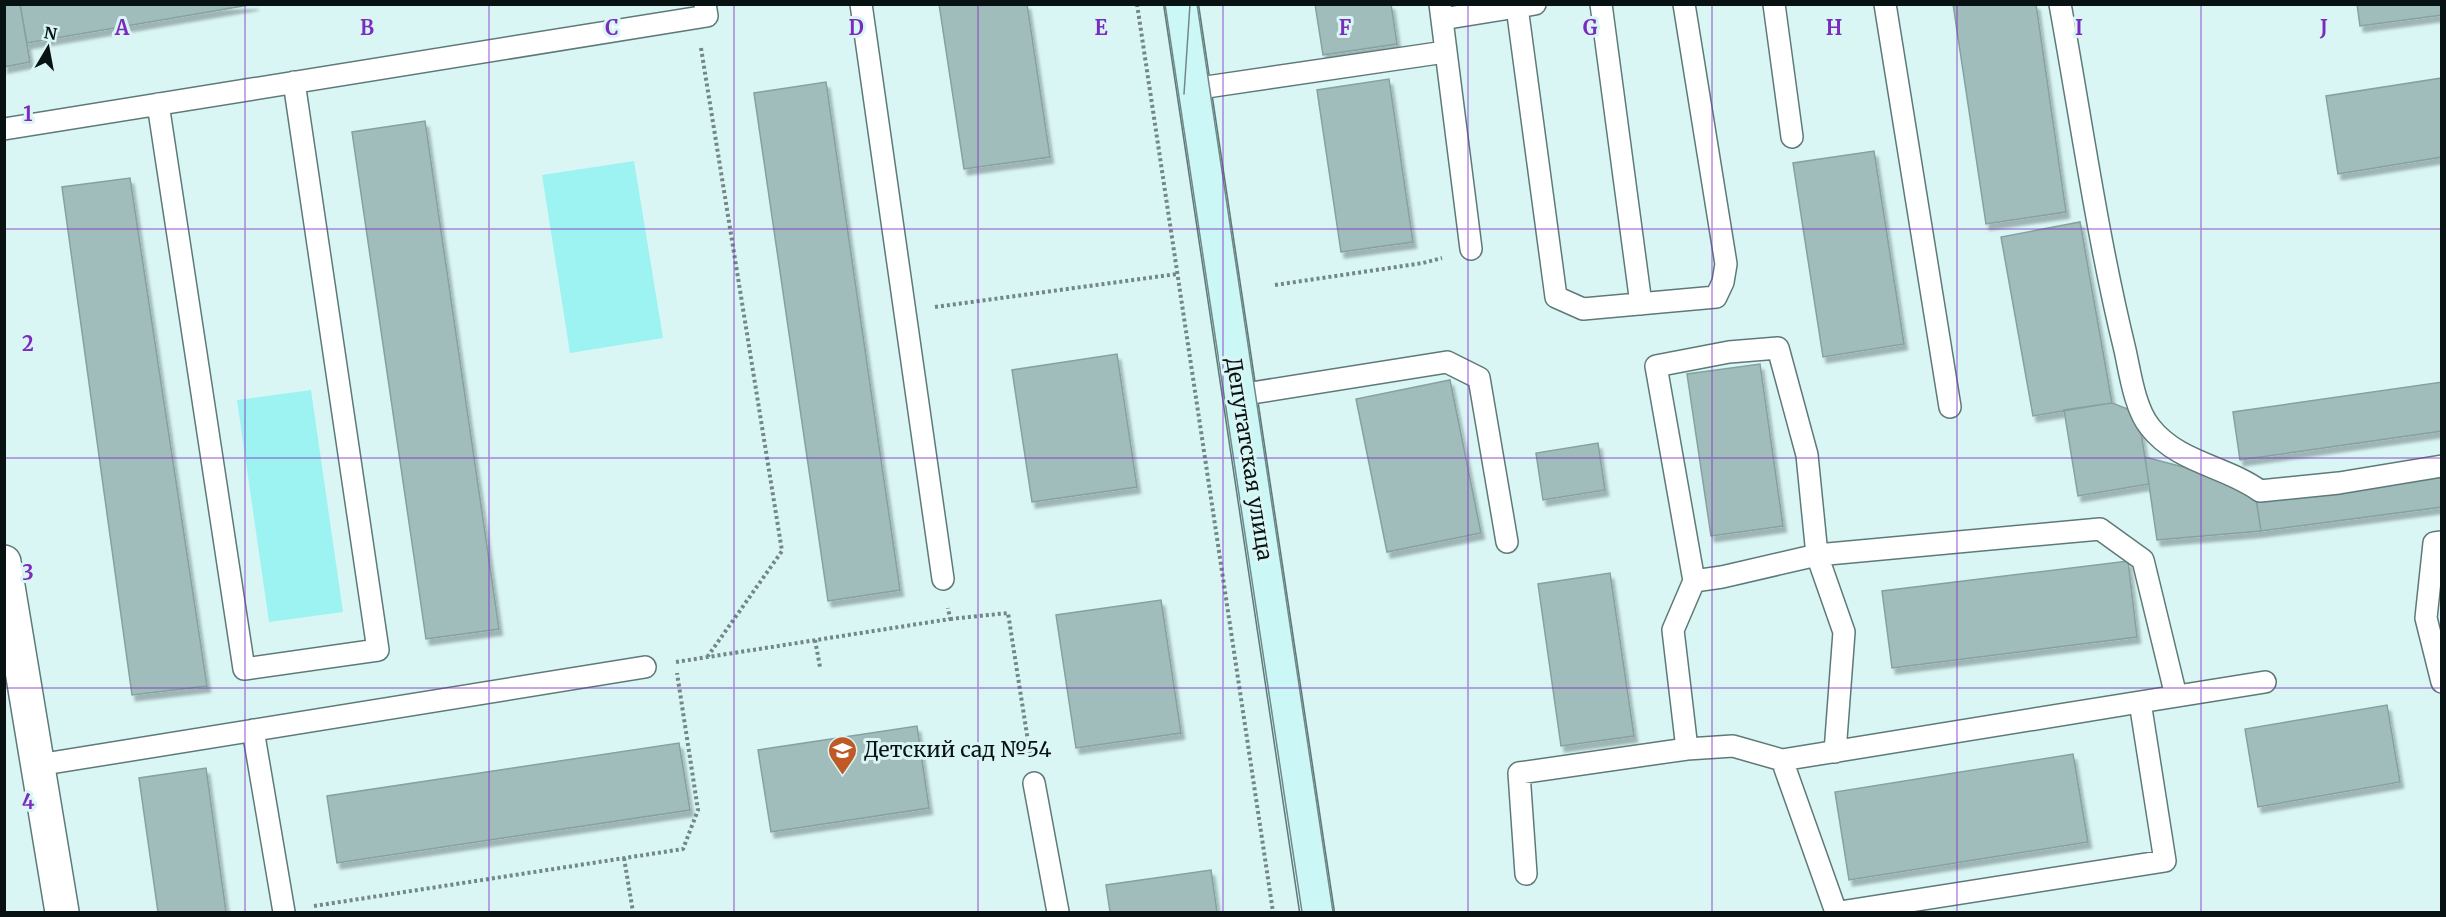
<svg xmlns="http://www.w3.org/2000/svg" width="2446" height="917" font-family="Merriweather,serif">
  <style>
    .green { fill: #9df3f2 }
    .building { fill: #a0bcbb; stroke: #86a1a0; stroke-width: 1.5; filter: url(#shadow) }
    .lines { fill: none; stroke-linecap: round; stroke-linejoin: round }
    .service-casing { stroke: #5f7979; stroke-width: 24 }
    .minor-casing { stroke: #5f7979; stroke-width: 36 }
    .secondary-casing { stroke: #5f7979; stroke-width: 36 }
    .path { stroke: #738787; stroke-width: 4; stroke-dasharray: 3 3; stroke-linecap: butt }
    .service { stroke: #fff; stroke-width: 21 }
    .minor { stroke: #fff; stroke-width: 33 }
    .secondary { stroke: #ccf7f7; stroke-width: 33 }
    .tram { stroke: #748887; stroke-width: 1.5 }
    .grid { fill: none; stroke: #7b2cbf; stroke-width: 1.5; stroke-opacity: 0.55 }
    .labels { text-anchor: middle; stroke-width: 6; stroke-linejoin: round; paint-order: stroke }
    .street-label { font-size: 21px; fill: #081212; stroke: #d9f6f5 }
    .poi-label { font-size: 21px; fill: #081212; stroke: #d9f6f5; text-anchor: start }
    .grid-label { font-size: 20px; text-anchor: middle; font-weight: bold; fill: #7b2cbf; stroke: #d9f6f5; stroke-width: 6; stroke-linejoin: round; paint-order: stroke }
  </style>
  <defs>
    <filter id="shadow"><feDropShadow dx="3.5" dy="6" stdDeviation="1.5" flood-color="#0004"/></filter>
  </defs>
  <rect width="100%" height="100%" fill="#d9f6f5"/>
  <!-- green -->
  <path class="green" d="M634 161 663 338 570 353 542 175Z
    M311 390 343 612 269 622 237 400Z"/>
  <!-- building -->
  <path class="building" d="M4 4H20L30 62 4 67Z
    M20 4H255L27 43Z
    M939 4H1027L1050 157 964 169Z
    M1315 4H1391L1397 44 1323 55Z
    M1953 4H2036L2066 212 1986 224Z
    M2357 4H2442V15L2360 26Z
    M2442 78V157L2338 174 2326 96Z
    M1389 79 1413 242 1341 252 1317 90Z
    M826 82 900 590 828 601 754 93Z
    M425 121 499 629 426 639 352 132Z
    M1874 151 1904 344 1823 357 1793 163Z
    M130 178 207 686 132 695 62 187Z
    M2080 222 2112 403 2033 416 2001 237Z
    M1117 354 1137 487 1032 502 1012 370Z
    M1760 364 1783 526 1711 536 1687 374Z
    M1450 380 1481 533 1387 552 1356 399Z
    M2442 382V431L2240 460 2233 412Z
    M2112 403 2138 413 2149 484 2078 496 2064 410Z
    M1598 443 1605 490 1543 500 1536 453Z
    M2145 457 2248 484 2255 491 2261 531 2157 540Z
    M2442 471V507L2261 531 2256 499Z
    M2128 561 2137 637 1892 668 1882 591Z
    M1610 573 1634 736 1561 746 1538 584Z
    M1161 600 1181 733 1076 748 1056 615Z
    M2387 705 2400 782 2258 807 2245 729Z
    M917 726 929 808 771 832 758 750Z
    M679 743 690 810 337 863 327 796Z
    M2073 754 2088 842 1849 880 1835 792Z
    M206 768 226 912H158L139 778Z
    M1211 870 1217 912H1110L1106 885Z"/>
  <g class="lines">
    <defs>
      <path id="service" d="M861 4 943 579
        M1440 4 1471 249
        M1601 4 1641 304
        M1774 4 1792 137
        M1885 4 1950 407
        M2060 4C2081 119 2097 236 2125 350 2130 373 2135 409 2150 427 2178 463 2226 466 2260 491L2339 483 2442 466
        M1517 7 1556 297 1583 309 1716 297 1723 282 1726 264 1684 4
        M1442 19 1535 4
        M1193 89 1445 52
        M158 104 244 669 378 650 294 82
        M4 129 707 16 705 4
        M1778 348 1807 455 1817 555 1722 577 1694 581 1656 366 1729 352Z
        M1239 395 1447 362 1479 378 1507 542
        M2442 542 2434 543 2426 618 2442 682
        M253 730 284 912
        M1687 749 1673 630 1694 581
        M1835 752 1844 632 1817 555 2100 529 2143 560 2176 696
        M1782 760 2140 702
        M38 765 645 667
        M1034 783 1058 912
        M1526 874 1519 773 1687 749 1733 746 1782 760 1836 912
        M1840 912 2165 861 2140 702 2265 682"/>
      <path id="minor" d="M4 562 62 912"/>
      <path id="secondary" d="M1181 4 1317 912"/>
    </defs>
    <!-- service casing -->
    <use href="#service" class="service-casing"/>
    <!-- minor casing -->
    <use href="#minor" class="minor-casing"/>
    <!-- secondary casing -->
    <use href="#secondary" class="secondary-casing"/>
    <!-- path -->
    <path class="path" d="M1137 4 1273 912
      M701 48 782 551 708 656
      M1275 285 1423 263 1442 258
      M935 307 1177 274
      M950 619 1008 613 1030 754
      M815 640 820 667
      M676 662 950 619 948 608
      M624 858 633 912
      M314 906 683 849 698 810 677 673"/>
    <!-- service -->
    <use href="#service" class="service"/>
    <!-- minor -->
    <use href="#minor" class="minor"/>
    <!-- secondary -->
    <use href="#secondary" class="secondary"/>
    <!-- tram -->
    <path class="tram" d="M1165 4 1302 912
      M1197 4 1333 912
      M1184 94 1190 4"/>
  </g>
  <!-- grid -->
  <path class="grid" d="M245 4V912M489 4V912M734 4V912M978 4V912M1223 4V912M1468 4V912M1712 4V912M1957 4V912M2201 4V912M4 229H2442M4 458H2442M4 688H2442"/>
  <!-- icons -->
  <defs>
    <symbol id="school-pin" viewBox="-11 -11 22 30"><path d="M0 17L-7.5 6A9.5 9.5 0 1 1 7.5 6Z" fill="#bf5a27" stroke="#d9f6f5"/><path d="M0-5L7-2L0 1L-7-2ZM-4 1L0 2.5L4 1V4Q0 6-4 4Z" fill="#fff"/></symbol>
  </defs>
  <g fill-rule="evenodd">
    <use href="#school-pin" x="826" y="734" width="33" height="45"/>
  </g>
  <g class="labels">
    <!-- street labels -->
    <g class="street-label">
      <text transform="translate(1249 459) rotate(81)" y="7">Депутатская улица</text>
    </g>
    <!-- poi labels -->
    <g class="poi-label">
      <text x="864" y="757">Детский сад №54</text>
    </g>
  </g>
  <g class="grid-label">
    <text x="122" y="35">A</text>
    <text x="367" y="35">B</text>
    <text x="612" y="35">C</text>
    <text x="856" y="35">D</text>
    <text x="1101" y="35">E</text>
    <text x="1345" y="35">F</text>
    <text x="1590" y="35">G</text>
    <text x="1834" y="35">H</text>
    <text x="2079" y="35">I</text>
    <text x="2324" y="35">J</text>
    <text x="28" y="121">1</text>
    <text x="28" y="351">2</text>
    <text x="28" y="580">3</text>
    <text x="28" y="809">4</text>
  </g>
  <!-- border -->
  <rect width="2446" height="917" fill="none" stroke="#081212" stroke-width="12"/>
  <!-- north arrow -->
  <g transform="translate(48 48) rotate(10)" stroke="#d9f6f5" stroke-width="4.5" paint-order="stroke">
  <path d="M0-4.5L10 22L0 15L-10 22Z" fill="#081212"/>
  <text y="-9" font-size="16" font-weight="bold" text-anchor="middle" fill="#081212">N</text>
  </g>
</svg>
